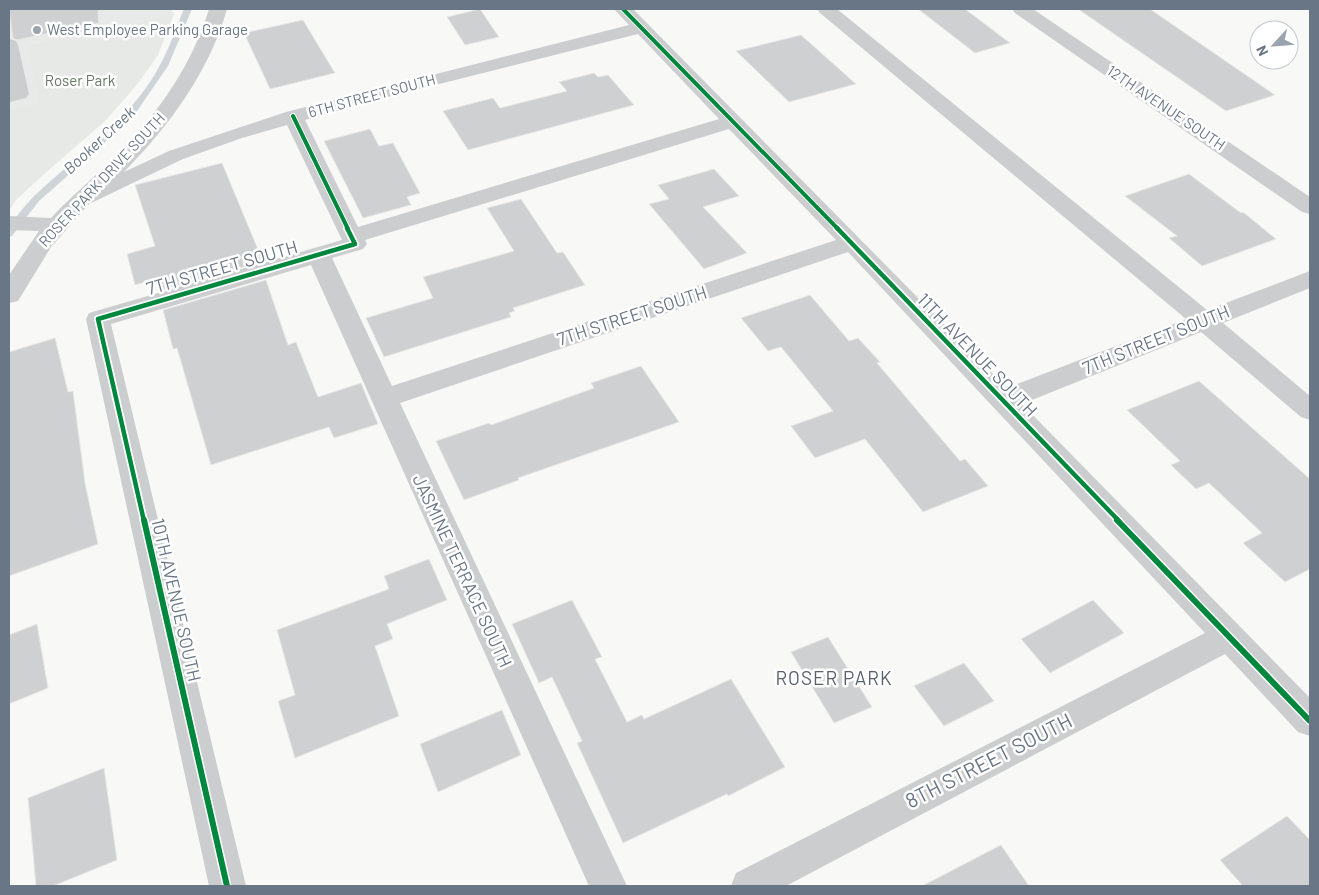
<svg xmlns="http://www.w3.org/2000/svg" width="1319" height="895" font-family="Barlow,sans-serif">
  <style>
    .built { fill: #e8e9e9 }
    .green { fill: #e6e9e5 }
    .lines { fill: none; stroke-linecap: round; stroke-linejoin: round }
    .stream { fill: #ced4d8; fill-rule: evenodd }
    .building { fill: #cfd0d1; stroke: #e8e8e6 }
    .minor { fill: #cccdce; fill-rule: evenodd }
    .cycleway-far2-casing { stroke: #fff; stroke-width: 6 }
    .cycleway-far1-casing { stroke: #fff; stroke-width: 8 }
    .cycleway-casing { stroke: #fff; stroke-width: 9 }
    .cycleway-far2 { stroke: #00873e; stroke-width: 4 }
    .cycleway-far1 { stroke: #00873e; stroke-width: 4.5 }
    .cycleway { stroke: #00873e; stroke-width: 6 }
    .poi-dot { fill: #9ba4ae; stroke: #fff; stroke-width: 2 }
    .labels { text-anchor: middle; stroke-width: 5; stroke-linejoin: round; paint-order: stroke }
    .far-poi-label { font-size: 15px; fill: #697686; stroke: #fff; text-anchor: start }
    .far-park-label { font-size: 15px; fill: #667864; stroke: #fff }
    .far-street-label { font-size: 15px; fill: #697686; stroke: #fff }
    .far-water-label { font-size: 16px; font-style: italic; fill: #657681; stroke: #fff }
    .street-label { font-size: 18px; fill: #697686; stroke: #fff }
    .neighbourhood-label { font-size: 19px; letter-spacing: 1px; fill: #57606b; stroke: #fff }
    .near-street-label { font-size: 21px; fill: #697686; stroke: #fff }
  </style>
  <rect width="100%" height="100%" fill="#f8f8f7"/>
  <!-- built -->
  <path class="built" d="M9 9H171L174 14 26 45 38 102 9 109Z"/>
  <!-- green -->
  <path class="green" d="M174 14 158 55 136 86 105 121 43 175 15 201 9 211V109L38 102 26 45Z"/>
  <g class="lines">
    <!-- stream -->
    <path class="stream" d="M184 9H192L168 66 137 111 99 148 39 201 12 236 9 237C9 217 39 191 54 178 92 145 136 111 160 65 170 47 176 28 184 9Z"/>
  </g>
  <!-- building -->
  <path class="building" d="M9 9H98L99 23 17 40 13 38Z
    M480 9 499 37 465 45 447 17Z
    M918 9H965L1010 43 975 53Z
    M1078 9H1150L1275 95 1226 111Z
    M303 20 335 73 270 89 244 33Z
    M801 35 856 84 789 102 736 51Z
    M594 73 598 77 608 75 634 105 468 150 443 111 493 98 500 108 567 91 559 82Z
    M370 129 379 146 393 143 420 193 407 197 411 205 363 218 324 141Z
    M222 163 262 259 259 260 260 262 159 291 156 279 135 285 127 254 155 246 135 185Z
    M714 169 739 196 703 207 747 253 704 269 649 204 669 199 658 185Z
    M1189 174 1241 213 1243 212 1276 239 1202 266 1169 238 1177 236 1125 196Z
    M521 199 557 253 563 252 585 285 513 308 515 311 509 313 511 317 384 357 366 318 433 298 423 277 514 251 487 208Z
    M266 280 288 345 296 342 318 397 361 383 378 424 334 438 329 427 211 465 177 348 173 349 163 310Z
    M810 295 849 341 858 338 880 362 877 363 960 461 965 459 988 486 923 512 865 439 815 458 791 426 833 411 781 347 768 351 741 318Z
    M55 338 68 392 73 391 85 483 98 544 9 576V352Z
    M641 366 679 422 518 478 519 480 464 500 436 441 489 423 491 425 594 388 591 383Z
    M1199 381 1310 479V569L1285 582 1243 543 1262 533 1209 483 1196 489 1171 465 1180 461 1127 410Z
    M429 559 447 600 387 624 393 639 375 646 399 716 295 758 278 701 295 695 277 630 389 589 384 576Z
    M572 600 602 657 595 659 627 722 642 715 644 719 731 679 785 767 728 796 727 794 623 843 577 743 582 741 552 677 539 683 512 624Z
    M1093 600 1124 633 1050 673 1021 639Z
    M37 624 48 688 9 704V635Z
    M828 637 872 707 834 723 791 652Z
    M964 663 994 701 944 726 914 686Z
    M502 710 521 755 438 792 420 744Z
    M104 768 117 860 53 886H36L28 798Z
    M1287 816 1310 840V886H1243L1220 860Z
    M1001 845 1029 886H922Z"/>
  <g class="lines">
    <!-- minor -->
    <path class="minor" d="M209 9H227C209 72 170 125 124 172L169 151 286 112 629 25 614 9H633L1007 388 1186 319 820 13 817 9H837L1207 310 1310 271V288L1223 323 1310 396V420L1301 417 1201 332 1022 404 1310 698V736L1298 732 1225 654 786 886H731L736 873 1205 633 848 252 400 403 627 886H589L311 265 111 324 246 886H209L86 319 89 313 342 240 287 125 242 138 183 159 89 204 51 247 18 301 9 303V275L39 231 9 230V216L51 218C72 195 96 176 118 154 159 112 192 65 209 9ZM638 34 719 119 358 227 305 120 372 101ZM729 129 836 240 392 386 332 258 363 249 367 244 365 240Z
      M1012 9H1033L1310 197V214L1302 212 1015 13Z
      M9 39 16 41 18 45 29 94 26 98 9 102Z"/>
    <defs>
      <path id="cycleway-far2" d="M623 9 838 229
        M293 116 348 229"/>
      <path id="cycleway-far1" d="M837 228 1119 521
        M144 521 98 319 355 244 347 228"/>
      <path id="cycleway" d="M144 520 227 886
        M1117 520 1310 721"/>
    </defs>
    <!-- cycleway-far2 casing -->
    <use href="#cycleway-far2" class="cycleway-far2-casing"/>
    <!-- cycleway-far1 casing -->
    <use href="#cycleway-far1" class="cycleway-far1-casing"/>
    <!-- cycleway casing -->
    <use href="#cycleway" class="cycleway-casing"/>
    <!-- cycleway-far2 -->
    <use href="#cycleway-far2" class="cycleway-far2"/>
    <!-- cycleway-far1 -->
    <use href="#cycleway-far1" class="cycleway-far1"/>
    <!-- cycleway -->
    <use href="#cycleway" class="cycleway"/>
  </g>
  <!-- markers -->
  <circle class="poi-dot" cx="37" cy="30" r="5"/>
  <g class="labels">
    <!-- far-poi labels -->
    <g class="far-poi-label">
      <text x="47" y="35">West Employee Parking Garage</text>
    </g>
    <!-- far-park labels -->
    <g class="far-park-label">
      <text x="80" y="86">Roser Park</text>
    </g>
    <!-- far-street labels -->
    <g class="far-street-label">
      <text transform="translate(372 96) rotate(-15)" y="5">6TH STREET SOUTH</text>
      <text transform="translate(1166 108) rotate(34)" y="5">12TH AVENUE SOUTH</text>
      <text transform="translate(102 180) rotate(-47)" y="5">ROSER PARK DRIVE SOUTH</text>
    </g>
    <!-- far-water labels -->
    <g class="far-water-label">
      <text transform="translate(99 140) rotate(-43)" y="6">Booker Creek</text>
    </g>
    <!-- street labels -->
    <g class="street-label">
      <text transform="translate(222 268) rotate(-16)" y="6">7TH STREET SOUTH</text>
      <text transform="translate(632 316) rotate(-18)" y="6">7TH STREET SOUTH</text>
      <text transform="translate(1156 340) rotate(-22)" y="6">7TH STREET SOUTH</text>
      <text transform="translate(977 355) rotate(46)" y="6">11TH AVENUE SOUTH</text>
      <text transform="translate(462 571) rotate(65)" y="6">JASMINE TERRACE SOUTH</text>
      <text transform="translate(176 600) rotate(77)" y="6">10TH AVENUE SOUTH</text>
    </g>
    <!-- neighbourhood labels -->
    <g class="neighbourhood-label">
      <text x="834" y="685">ROSER PARK</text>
    </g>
    <!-- near-street labels -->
    <g class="near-street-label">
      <text transform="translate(989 761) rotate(-27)" y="7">8TH STREET SOUTH</text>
    </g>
  </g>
  <!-- border -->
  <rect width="1319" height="895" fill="none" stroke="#697686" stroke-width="20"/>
  <!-- north arrow -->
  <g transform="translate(1274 45) rotate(244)"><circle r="24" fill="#ffffff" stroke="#c3c8cf"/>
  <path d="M0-4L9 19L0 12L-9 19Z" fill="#9ba4ae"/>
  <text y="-8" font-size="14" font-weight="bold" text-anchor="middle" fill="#697686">N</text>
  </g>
</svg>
